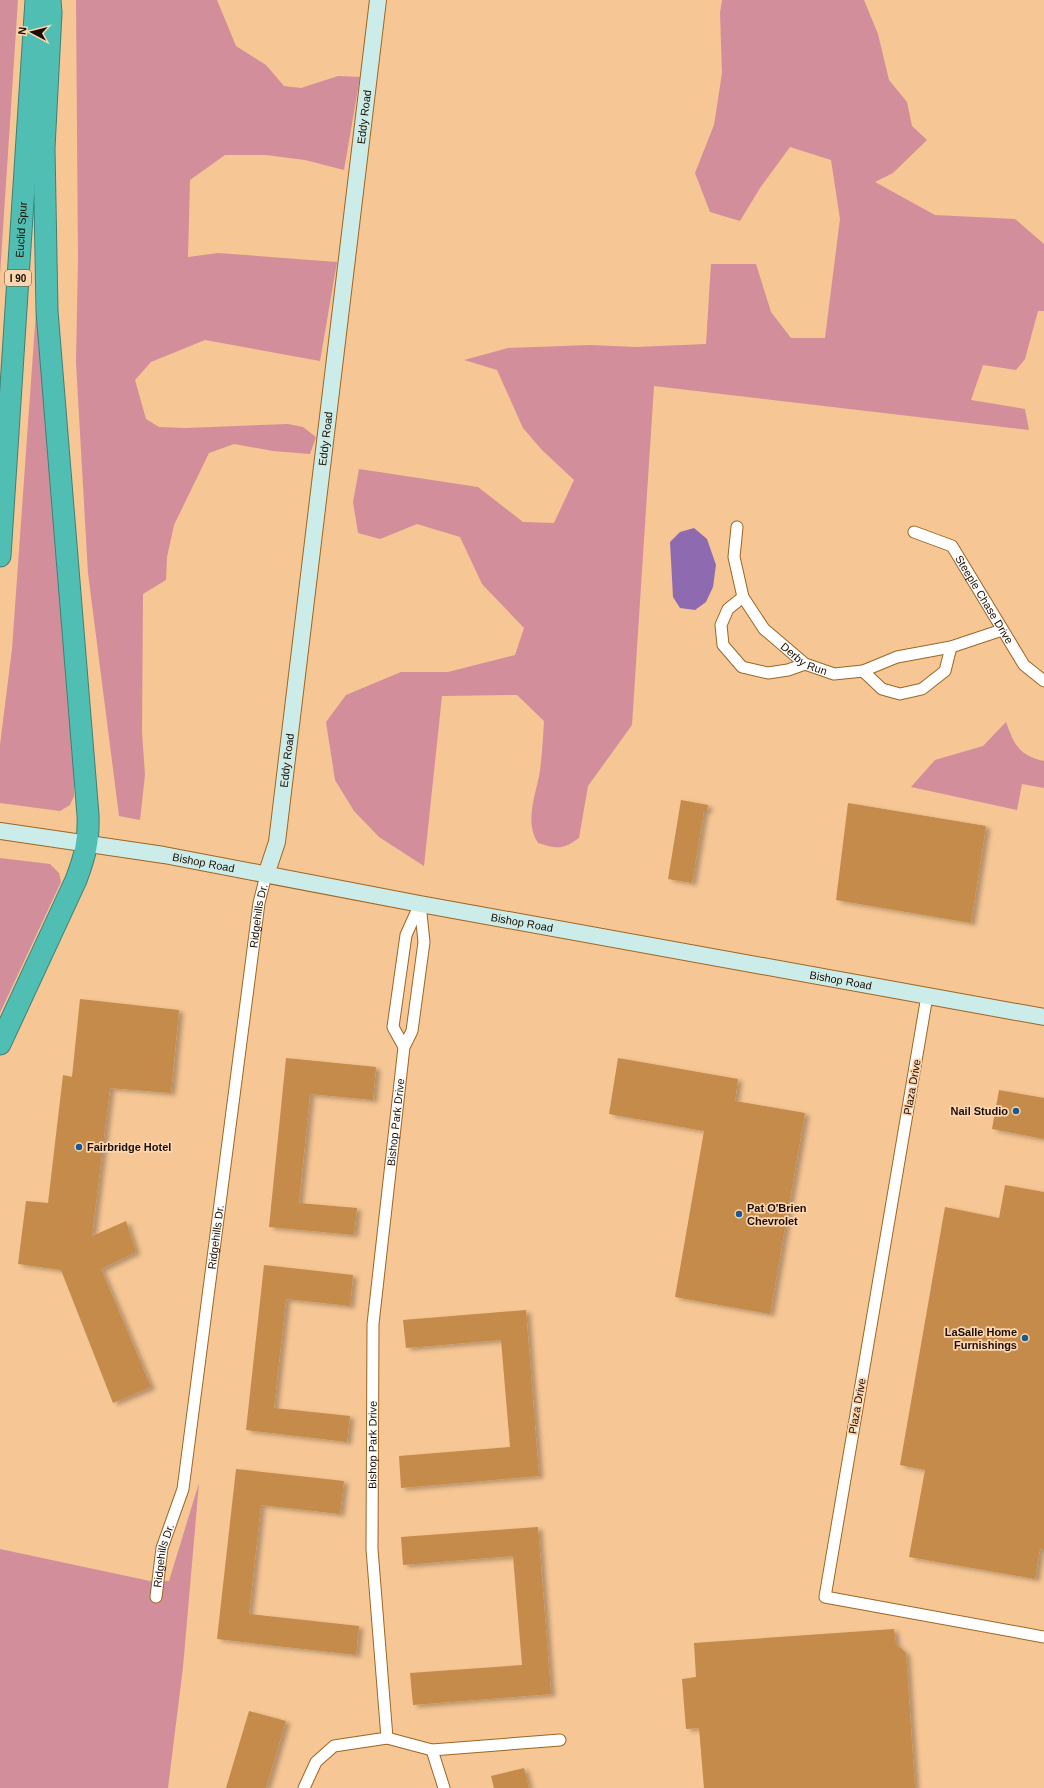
<svg xmlns="http://www.w3.org/2000/svg" width="1044" height="1788" font-family="Helvetica,sans-serif">
  <style>
    .green { fill: #d28e9b }
    .water { fill: #8e6ab0 }
    .building { fill: #c48b4b; filter: url(#shadow) }
    .lines { fill: none; stroke-linecap: round; stroke-linejoin: round }
    .street-casing { stroke: #9d6623; stroke-width: 13 }
    .secondary-casing { stroke: #9d6623; stroke-width: 18 }
    .highway-casing { stroke: #3f8075; stroke-width: 23 }
    .street { stroke: #fff; stroke-width: 11 }
    .secondary { stroke: #cbece8; stroke-width: 16 }
    .highway { stroke: #51beb4; stroke-width: 21 }
    .poi-dot { fill: #165a8f; stroke: #fbd6b1; stroke-width: 1.5 }
    .labels { text-anchor: middle; stroke-width: 3.5; stroke-linejoin: round; paint-order: stroke }
    .shield { fill: #fbd6b1; stroke: #604a35; stroke-width: 1 }
    .shield-label { font-size: 10px; font-weight: bold; fill: #1e0e00 }
    .street-label { font-size: 11px; fill: #1e0e00; stroke: #fbd6b1 }
    .poi-label { font-size: 11px; font-weight: bold; fill: #1e0e00; stroke: #fbd6b1; text-anchor: end }
  </style>
  <defs>
    <filter id="shadow"><feDropShadow dx="4.5" dy="2.5" stdDeviation="2" flood-color="#0004"/></filter>
  </defs>
  <rect width="100%" height="100%" fill="#f6c694"/>
  <!-- green -->
  <path class="green" d="M0 0H18L0 275Z
    M76 0H217L236 46 266 65 284 86 301 88 338 76 360 77 344 170 305 160 266 155H225L190 180 188 257 218 253 337 262 320 361 205 340 151 362 135 380 146 419 159 427 186 428 288 424 303 427 316 437 310 454 273 451 234 444 209 453 174 525 167 557 166 580 143 594 142 732 145 775 140 820 119 816 88 573 76 363 78 259Z
    M722 0H864L878 34 889 80 907 102 912 126 927 140 893 173 875 182 935 215 1015 219 1044 244V311H1038L1025 359 1016 370 983 365 971 400 1025 409 1029 430 654 386 632 725 588 786 579 838C562 850 558 849 538 843 524 821 536 795 540 771 542 755 543 738 544 721L517 695 442 696 424 866 379 837 354 811 335 780 326 722 346 695 401 672H448L515 655 524 628 482 584 460 537 417 524 380 539 358 533 353 502 359 469 478 487 523 522 554 523 574 480 542 450 523 428 497 370 464 360 508 348 590 345 636 347 706 344 711 264H756L771 312 791 338H825L840 219 831 160 790 147 760 188 740 221 710 212 695 173 714 125 722 73 720 13Z
    M36 311 40 313 67 659 74 777V796L70 805 60 811 0 803V745L12 649Z
    M1006 722C1014 744 1019 756 1044 761V788L1022 784 1017 810 911 787 935 760 983 746Z
    M0 858 50 864 59 873 61 882 0 1013Z
    M199 1483 183 1667 168 1788H0V1549L150 1581H169Z"/>
  <!-- water -->
  <path class="water" d="M694 528 707 539 716 565 713 587 706 602 695 610 680 608 673 597 670 542 680 532Z"/>
  <!-- building -->
  <path class="building" d="M681 800 708 805 707 811H704L692 883 668 879Z
    M848 803 986 826 971 923 836 900Z
    M80 999 179 1010 171 1093 110 1088 92 1236 126 1221 136 1252 101 1269 151 1387 113 1403 61 1270 18 1264 26 1201 48 1203 63 1075 72 1077Z
    M286 1058 376 1067 373 1100 310 1094 299 1203 357 1208 354 1235 269 1227Z
    M618 1058 738 1079 735 1101 805 1113 770 1314 675 1297 704 1131 609 1114Z
    M999 1090 1044 1098V1139L992 1129Z
    M1005 1185 1044 1192V1550L1040 1549 1035 1579 909 1557 925 1470 900 1465 945 1207 999 1218Z
    M264 1265 353 1275 350 1306 286 1299 274 1408 350 1416 347 1442 246 1430Z
    M526 1310 539 1476 401 1488 399 1456 510 1447 501 1340 406 1348 403 1320Z
    M236 1469 344 1481 340 1514 261 1505 249 1614 359 1626 356 1655 217 1639Z
    M538 1527 551 1694 413 1705 410 1673 522 1665 513 1556 403 1565 401 1537Z
    M894 1629 896 1644 906 1653 915 1788H704L699 1728 686 1729 682 1679 696 1677 694 1643Z
    M249 1711 286 1721 266 1788H226Z
    M524 1768 529 1788H494L491 1776Z"/>
  <g class="lines">
    <defs>
      <g id="street">
        <path id="s1" d="M737 527 734 557 743 597 764 629 805 664 834 674 863 671 897 657 951 647 1002 630"/>
        <path id="s2" d="M914 532 952 546 1024 665 1044 681"/>
        <path d="M743 597 728 609 721 625 723 645 742 667 768 673 788 670 805 664"/>
        <path d="M863 671 882 689 900 694 922 689 945 671 951 647"/>
        <path d="M927 996 825 1597 1044 1637"/>
        <path d="M404 1047 393 1027 406 935 420 904"/>
        <path id="s3" d="M156 1597 162 1548 183 1489 259 903 266 875"/>
        <path d="M387 1738 432 1750 560 1740"/>
        <path d="M432 1750 444 1788"/>
        <path id="s4" d="M304 1788 316 1762 334 1746 387 1738 372 1549 373 1324 404 1047 412 1031 424 942 420 904"/>
      </g>
      <g id="secondary">
        <path id="s5" d="M0 831 164 855 420 904 1044 1017"/>
        <path id="s6" d="M266 875 277 842 378 0"/>
      </g>
      <g id="highway">
        <path id="s7" d="M0 556 36 0"/>
        <path d="M0 1044 76 880C85 856 89 841 88 815L47 311 44 148 51 13 50 0"/>
      </g>
    </defs>
    <!-- street casing -->
    <use href="#street" class="street-casing"/>
    <!-- secondary casing -->
    <use href="#secondary" class="secondary-casing"/>
    <!-- highway casing -->
    <use href="#highway" class="highway-casing"/>
    <!-- street -->
    <use href="#street" class="street"/>
    <!-- secondary -->
    <use href="#secondary" class="secondary"/>
    <!-- highway -->
    <use href="#highway" class="highway"/>
  </g>
  <!-- markers -->
  <g class="poi-dot">
    <circle cx="1016" cy="1111" r="4"/>
    <circle cx="79" cy="1147" r="4"/>
    <circle cx="739" cy="1214" r="4"/>
    <circle cx="1025" cy="1338" r="4"/>
  </g>
  <g class="labels">
    <!-- shield labels -->
    <rect class="shield" x="5" y="270" width="26" height="16" rx="3"/>
    <g class="shield-label">
      <text x="18" y="282">I 90</text>
    </g>
    <!-- street labels -->
    <g class="street-label">
      <text dy="4" stroke="none"><textPath href="#s6" startOffset="765">Eddy Road</textPath></text>
      <text dy="4" stroke="none"><textPath href="#s7" startOffset="327">Euclid Spur</textPath></text>
      <text dy="4" stroke="none"><textPath href="#s6" startOffset="441">Eddy Road</textPath></text>
      <text dy="4" stroke="none"><textPath href="#s2" startOffset="103">Steeple Chase Drive</textPath></text>
      <text dy="4" stroke="none"><textPath href="#s1" startOffset="160">Derby Run</textPath></text>
      <text dy="4" stroke="none"><textPath href="#s6" startOffset="117">Eddy Road</textPath></text>
      <text dy="4" stroke="none"><textPath href="#s5" startOffset="206">Bishop Road</textPath></text>
      <text dy="4" stroke="none"><textPath href="#s3" startOffset="690">Ridgehills Dr.</textPath></text>
      <text dy="4" stroke="none"><textPath href="#s5" startOffset="530">Bishop Road</textPath></text>
      <text dy="4" stroke="none"><textPath href="#s5" startOffset="854">Bishop Road</textPath></text>
      <text transform="translate(912 1087) rotate(-80)" y="4">Plaza Drive</text>
      <text dy="4" stroke="none"><textPath href="#s4" startOffset="724">Bishop Park Drive</textPath></text>
      <text dy="4" stroke="none"><textPath href="#s3" startOffset="366">Ridgehills Dr.</textPath></text>
      <text transform="translate(857 1406) rotate(-80)" y="4">Plaza Drive</text>
      <text dy="4" stroke="none"><textPath href="#s4" startOffset="400">Bishop Park Drive</textPath></text>
      <text dy="4" stroke="none"><textPath href="#s3" startOffset="42">Ridgehills Dr.</textPath></text>
    </g>
    <!-- poi labels -->
    <g class="poi-label">
      <text x="1008" y="1115">Nail Studio</text>
      <text x="87" y="1151" text-anchor="start">Fairbridge Hotel</text>
      <text x="747" y="1212" text-anchor="start">Pat O'Brien<tspan x="747" dy="13">Chevrolet</tspan></text>
      <text x="1017" y="1336">LaSalle Home<tspan x="1017" dy="13">Furnishings</tspan></text>
    </g>
  </g>
  <!-- north arrow -->
  <g transform="translate(32 32) rotate(277)" stroke="#fbd6b1" stroke-width="3" paint-order="stroke">
  <path d="M0-3L7 15L0 10L-7 15Z" fill="#1e0e00"/>
  <text y="-6" font-size="11" font-weight="bold" text-anchor="middle" fill="#1e0e00">N</text>
  </g>
</svg>
